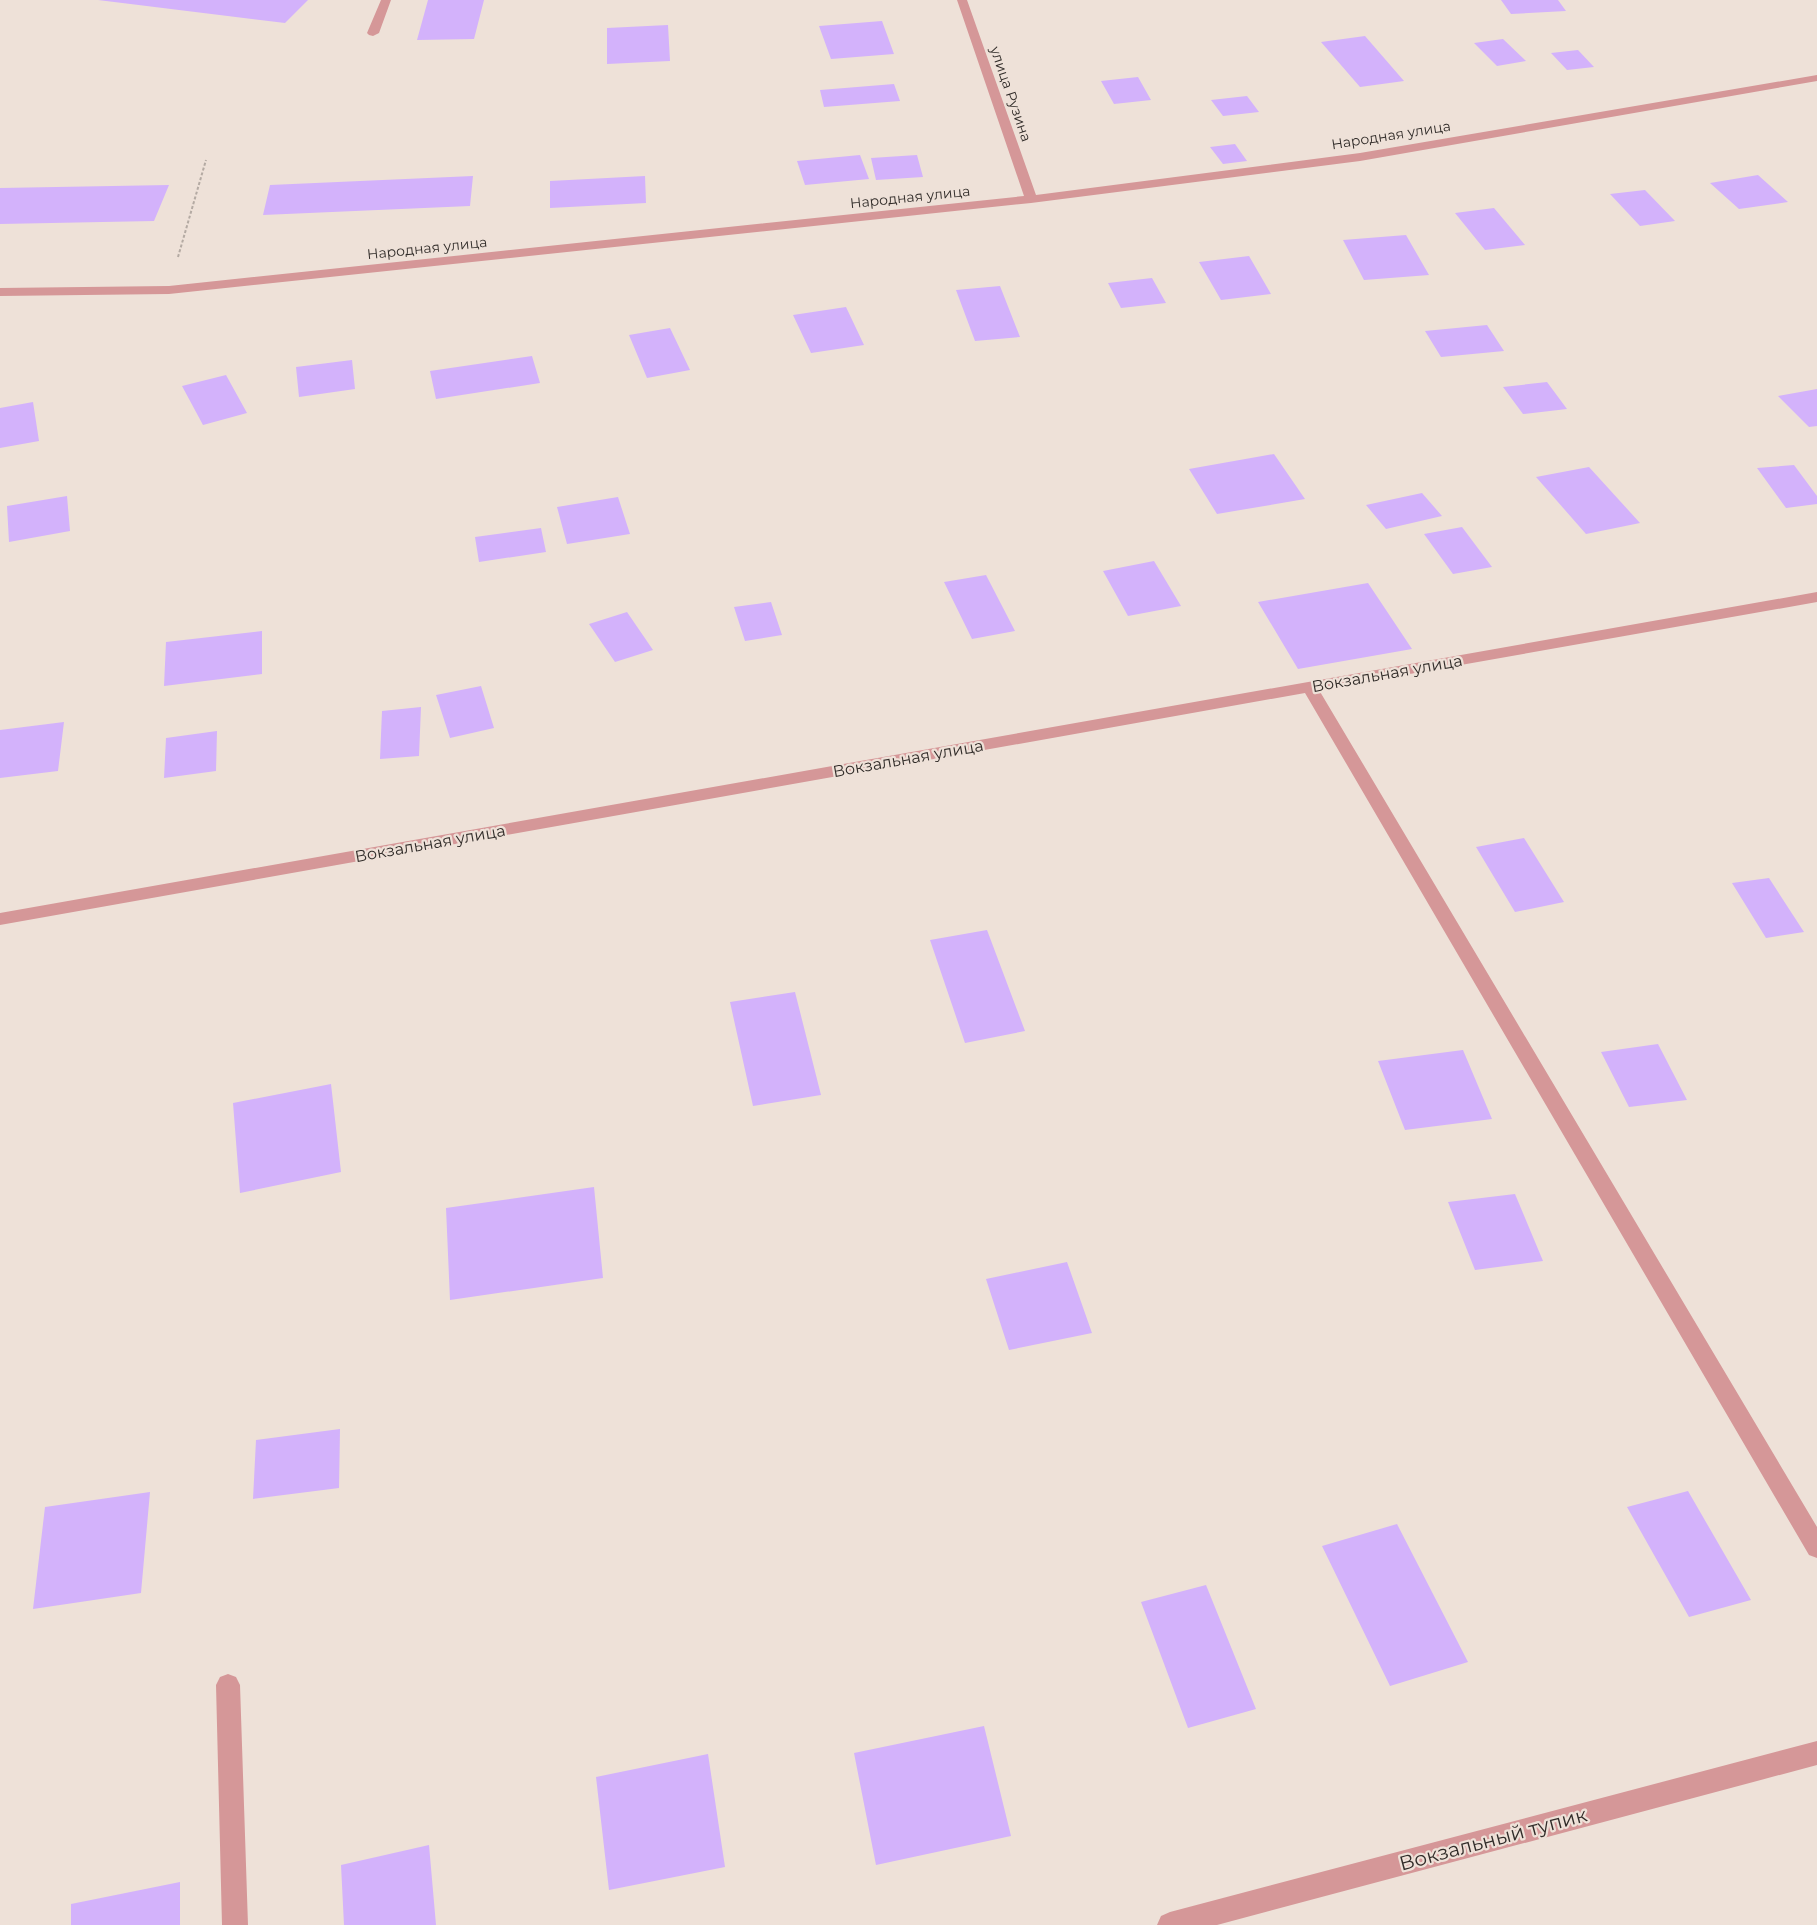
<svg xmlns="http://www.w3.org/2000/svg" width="1817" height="1925" font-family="Montserrat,sans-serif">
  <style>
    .building { fill: #d3b2fb }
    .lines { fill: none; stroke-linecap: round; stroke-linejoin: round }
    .path { stroke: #b4aaa3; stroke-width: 2; stroke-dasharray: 3 2; stroke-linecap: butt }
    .minor { fill: #d59798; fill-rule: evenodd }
    .labels { text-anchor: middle; stroke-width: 4.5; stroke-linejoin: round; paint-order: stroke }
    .far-street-label { font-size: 14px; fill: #312c29; stroke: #eee1d8 }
    .street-label { font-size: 16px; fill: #312c29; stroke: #eee1d8 }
    .near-street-label { font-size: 20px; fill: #312c29; stroke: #eee1d8 }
  </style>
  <rect width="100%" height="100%" fill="#eee1d8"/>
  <!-- building -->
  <path class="building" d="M98 0H308L285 23Z
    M428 0H484L474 39 417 40Z
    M1501 0H1558L1566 11 1511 14Z
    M882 21 894 54 831 59 819 26Z
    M668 25 670 61 607 64V28Z
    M1365 36 1404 81 1360 87 1321 42Z
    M1503 39 1526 61 1497 66 1474 43Z
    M1578 50 1594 67 1567 70 1551 53Z
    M1138 77 1151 100 1114 104 1101 81Z
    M894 84 900 101 824 107 820 90Z
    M1247 96 1259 112 1223 116 1211 100Z
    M1235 144 1247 161 1223 164 1210 147Z
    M860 155 869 179 805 185 797 161Z
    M917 155 923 177 876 180 871 158Z
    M1758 175 1788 202 1739 209 1710 183Z
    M473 176 470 206 263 215 270 185Z
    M645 176 646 203 550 208V181Z
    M169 185 154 221 0 224V188Z
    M1645 190 1675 221 1640 226 1610 194Z
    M1494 208 1525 245 1485 250 1455 213Z
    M1406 235 1429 275 1364 280 1343 240Z
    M1249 256 1271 294 1221 300 1199 262Z
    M1152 278 1166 303 1121 308 1108 283Z
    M1000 286 1020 337 975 341 956 290Z
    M846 307 864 345 811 353 793 315Z
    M1487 325 1504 351 1441 357 1425 331Z
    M670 328 690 370 647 378 629 335Z
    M532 356 540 383 436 399 430 371Z
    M352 360 355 389 299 397 296 367Z
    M226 375 247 413 203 425 182 386Z
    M1547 382 1567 409 1523 414 1503 387Z
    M1817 389V426L1809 427 1778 396Z
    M33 402 39 441 0 448V408Z
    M1274 454 1305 499 1217 514 1189 469Z
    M1794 465 1817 496V504L1786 508 1757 468Z
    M1589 467 1640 523 1586 534 1536 477Z
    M1422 493 1442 516 1386 529 1366 505Z
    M67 496 70 531 9 542 7 506Z
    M618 497 630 534 567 544 557 507Z
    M1462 527 1492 567 1453 574 1424 534Z
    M541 528 546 552 479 562 475 537Z
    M1154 561 1181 606 1128 616 1103 571Z
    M986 575 1015 631 972 639 944 582Z
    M1368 583 1412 649 1298 669 1258 602Z
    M771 602 782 635 745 641 734 607Z
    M627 612 653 650 615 662 589 624Z
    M262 631V674L164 686 166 642Z
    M481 686 494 728 450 738 436 695Z
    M421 707 419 756 380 759 382 711Z
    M64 722 58 771 0 778V730Z
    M217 731 216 771 164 778 166 738Z
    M1524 838 1564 902 1515 912 1476 847Z
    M1769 878 1804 932 1766 938 1732 883Z
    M987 930 1025 1031 965 1043 930 940Z
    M795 992 821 1095 753 1106 730 1002Z
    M1658 1044 1687 1100 1629 1107 1601 1052Z
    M1463 1050 1492 1119 1405 1130 1378 1061Z
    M331 1084 341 1172 240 1193 233 1103Z
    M594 1187 603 1278 450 1300 446 1208Z
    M1515 1194 1543 1261 1475 1270 1448 1202Z
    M1067 1262 1092 1333 1009 1350 986 1279Z
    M340 1429 339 1488 253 1499 256 1440Z
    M1688 1491 1751 1600 1689 1617 1627 1507Z
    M150 1492 141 1593 33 1609 45 1507Z
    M1397 1524 1468 1662 1390 1686 1322 1546Z
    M1206 1585 1256 1709 1188 1728 1141 1602Z
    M984 1726 1011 1836 876 1865 854 1753Z
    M708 1754 725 1867 609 1890 596 1777Z
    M429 1845 436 1925H344L341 1865Z
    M180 1882V1925H71V1904Z"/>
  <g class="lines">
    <!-- path -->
    <path class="path" d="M178 257 206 160"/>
    <!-- minor -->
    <path class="minor" d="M381 0H391L379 33 373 36 369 35 367 33Z
      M957 0H967L1036 195 1360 153 1817 75V81L1360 161 1031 203 169 294 0 296V288L169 286 1024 196Z
      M1817 592V602L1319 690 1817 1527V1558L1809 1555 1305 693 0 925V913Z
      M228 1674 236 1677 240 1685 248 1925H222L216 1685 220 1677Z
      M1817 1741V1765L1217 1925H1157L1161 1916 1170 1912Z"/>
  </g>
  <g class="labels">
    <!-- far-street labels -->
    <g class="far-street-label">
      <text transform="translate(1011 94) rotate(71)" y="5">улица Рузина</text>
      <text transform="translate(1391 135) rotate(-9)" y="5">Народная улица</text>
      <text transform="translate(910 197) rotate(-6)" y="5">Народная улица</text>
      <text transform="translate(427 248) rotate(-6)" y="5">Народная улица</text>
    </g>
    <!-- street labels -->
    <g class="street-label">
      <text transform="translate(1387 673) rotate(-10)" y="6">Вокзальная улица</text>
      <text transform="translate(908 758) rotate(-10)" y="6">Вокзальная улица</text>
      <text transform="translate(430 843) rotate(-10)" y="6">Вокзальная улица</text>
    </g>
    <!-- near-street labels -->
    <g class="near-street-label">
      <text transform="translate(1493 1839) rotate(-15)" y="7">Вокзальный тупик</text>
    </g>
  </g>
</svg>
